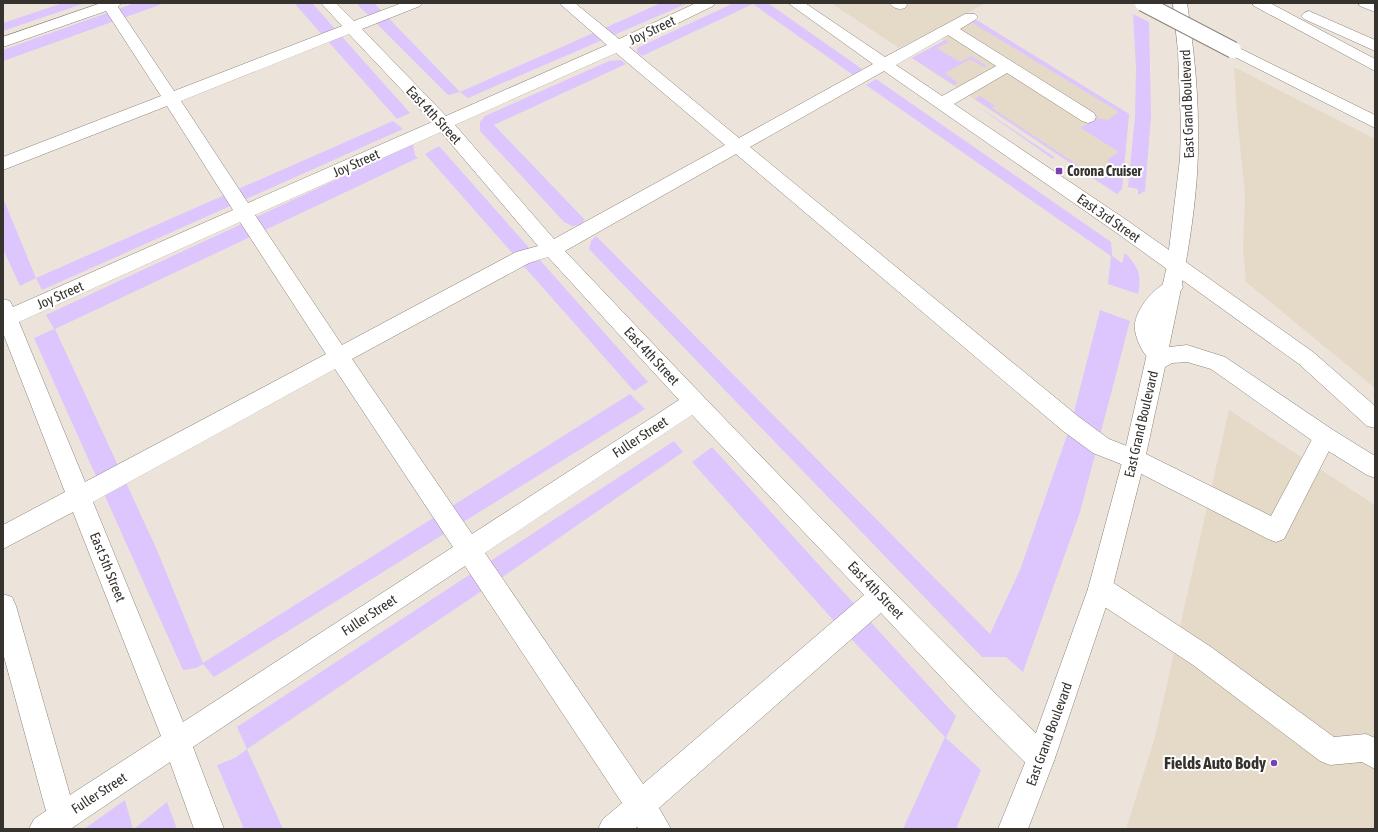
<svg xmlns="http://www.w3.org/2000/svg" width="1378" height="832" font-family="'Asap Condensed',sans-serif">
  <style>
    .built { fill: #e5d9c8 }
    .green { fill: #ddc5fd }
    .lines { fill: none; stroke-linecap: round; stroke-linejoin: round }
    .minor-casing { stroke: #8a8379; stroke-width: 1 }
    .major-casing { stroke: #8a8379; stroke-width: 1 }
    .highway-casing { stroke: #8a8379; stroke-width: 1 }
    .minor { fill: #fff; fill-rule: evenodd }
    .major { fill: #fff; fill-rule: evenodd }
    .highway { fill: #fff; fill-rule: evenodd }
    .highway-bridge-casing { stroke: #8a8379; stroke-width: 18; stroke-linecap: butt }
    .highway-bridge { stroke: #fff; stroke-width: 16 }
    .poi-dot { fill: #7c40b5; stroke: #fff; stroke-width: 1.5 }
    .labels { text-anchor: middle; stroke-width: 4; stroke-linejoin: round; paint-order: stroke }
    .street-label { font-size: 14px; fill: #36332f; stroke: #fff }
    .poi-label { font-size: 14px; font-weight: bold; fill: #36332f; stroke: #fff; text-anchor: start }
    .near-poi-label { font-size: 17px; font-weight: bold; fill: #36332f; stroke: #fff; text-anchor: end }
  </style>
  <rect width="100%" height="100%" fill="#ece4da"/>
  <!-- built -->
  <path class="built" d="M831 3H986L899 48Z
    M975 19 1129 114 1122 189 1117 194 912 58 944 41 941 38Z
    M1234 67 1375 139V388L1246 282 1243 249 1245 195 1237 115Z
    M1229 410 1375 505V829H1126L1155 737Z"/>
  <!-- green -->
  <path class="green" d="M63 3H85L3 31V23Z
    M135 3H165L3 61V50Z
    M294 3H312L410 113 397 119Z
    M356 3H374L460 92 661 3H688L468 98 460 92 448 95Z
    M734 3H768L862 69 853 75 753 4 642 56 637 52V48Z
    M1133 14 1149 22 1151 116 1145 191 1138 195V189L1128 187 1135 117 1136 67Z
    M975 19 1129 114 1122 189 1117 194 975 99 980 96 995 106 992 108 1100 180 1109 174 1101 168 1110 162 1107 160 1119 152 1081 128 1096 118 1108 120 1119 112 971 22Z
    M945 40 949 42 937 48 960 62 971 56 987 66 984 67 970 59 945 73 958 83 954 85 912 58Z
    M621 60 626 64 494 125 585 220 579 225 572 226 564 222 480 131V122L485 116 609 61Z
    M876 79 1111 242 1112 256 1122 263 1125 253C1138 267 1142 274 1138 294L1108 284 1111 256 866 85Z
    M973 103 1054 157 1053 159Z
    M393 121 403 129 42 290 36 278 20 286 3 249V198L36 278Z
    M413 144 415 155 418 158 55 329 157 550 203 663 630 394 645 409 214 677 203 664 196 668 183 670 34 338 54 329 46 315Z
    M439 146 648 382 634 391 425 154Z
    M596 236 990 634 1020 570 1071 424 1100 310 1130 321 1080 512 1023 672 1006 657H982L589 249 591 241Z
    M674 441 683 452 501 578 247 749 283 829H244L217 765 235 758 247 749 237 727Z
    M712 447 956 716 946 738 981 770 956 829H903L945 737 834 621 692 462Z
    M125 800 133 829H84Z
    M167 802 177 829H134Z"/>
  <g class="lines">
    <defs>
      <path id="minor" d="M101 3H122L118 7 174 91 342 26 321 3H336L354 21 402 3H422L420 6 362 29 446 116 607 45 559 3H575L619 39 696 3H715L713 6 629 47 739 138 873 64 788 3H805L885 57 965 14H975L978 17 975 20 960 29 1094 113 1096 117 1094 121 1088 123 1082 121 1007 73 954 104 1128 221 1313 352 1375 406V428L1367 426 1299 364 1114 231 884 71 750 147 1079 417 1109 439 1142 452 1271 516 1317 430 1325 427 1333 430 1336 437 1284 539 1276 542 1268 539 1126 466 1093 453 1063 431 736 154 565 251C724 419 885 587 1051 748L1055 758 1051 768 1041 772 1031 768 973 711 881 613 659 808 671 829H639L637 827 635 829H598L603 819 622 803 465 566 193 747 224 829H194L170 762 72 828 29 829 34 819 46 811 3 653V594L12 597 16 606 70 795 161 736 73 512 3 549V525L65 492 3 333V299L10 301 13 307 233 210 167 106 3 170V157L161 96 106 11 3 47V37ZM349 34 432 122 248 203 181 101ZM948 35 996 66 942 96 896 65ZM616 53 725 145 554 239 455 125ZM441 132 538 246 516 252 342 345 255 215ZM240 222 326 354 85 482 19 322ZM548 257 679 400 472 534 352 359 529 263ZM335 369 453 547 183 722 93 502ZM692 415 864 595 643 784 485 553Z
        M890 3H906L907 5 905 8C899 10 894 9 890 3Z
        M1173 279 1180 282 1183 287C1174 303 1149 312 1157 335 1159 342 1165 347 1168 354L1165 360C1160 362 1155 363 1150 360 1142 353 1133 334 1135 323 1138 305 1157 285 1173 279Z
        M1100 577 1109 580 1211 647 1334 737 1366 734 1375 738V769L1362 762 1330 765 1320 761 1193 665 1091 598 1088 589 1091 580Z"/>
      <path id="major" d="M1173 3H1187C1193 44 1198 86 1198 127 1200 200 1184 276 1169 347L1187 345 1225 357 1333 430 1375 456V478L1367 475 1317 444 1211 369 1187 362 1172 363 1165 367 1145 459 1112 589 1055 758 1028 829H998L1027 758 1088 589 1123 459 1167 266 1180 159 1181 127 1178 51Z"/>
      <path id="highway" d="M1252 3H1270L1375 59V71L1254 6Z
        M1358 3H1375V12L1360 6Z
        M1309 11 1375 40V51L1304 19 1301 16 1304 13Z
        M1233 45 1375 115V128L1227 53 1225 50 1227 47Z"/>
    </defs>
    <!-- minor casing -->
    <use href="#minor" class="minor-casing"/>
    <!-- major casing -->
    <use href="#major" class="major-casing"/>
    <!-- highway casing -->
    <use href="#highway" class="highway-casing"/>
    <!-- minor -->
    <use href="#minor" class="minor"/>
    <!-- major -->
    <use href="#major" class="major"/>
    <!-- highway -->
    <use href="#highway" class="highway"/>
    <defs>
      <path id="highway-bridge" d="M1143 3 1233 50"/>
    </defs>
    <!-- highway-bridge casing -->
    <use href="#highway-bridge" class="highway-bridge-casing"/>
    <!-- highway-bridge -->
    <use href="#highway-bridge" class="highway-bridge"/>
  </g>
  <!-- markers -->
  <g class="poi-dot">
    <rect x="1055" y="167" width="8" height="8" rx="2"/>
    <circle cx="1274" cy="763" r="4"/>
  </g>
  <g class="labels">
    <!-- street labels -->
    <g class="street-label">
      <text transform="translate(652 30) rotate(-25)" y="5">Joy Street</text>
      <text transform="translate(1187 104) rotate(-92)" y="5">East Grand Boulevard</text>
      <text transform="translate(434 115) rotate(47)" y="5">East 4th Street</text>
      <text transform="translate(356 163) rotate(-24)" y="5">Joy Street</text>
      <text transform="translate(1109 218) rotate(35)" y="5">East 3rd Street</text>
      <text transform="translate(60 295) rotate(-24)" y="5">Joy Street</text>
      <text transform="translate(652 356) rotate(47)" y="5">East 4th Street</text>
      <text transform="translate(1141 424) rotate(-77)" y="5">East Grand Boulevard</text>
      <text transform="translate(640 437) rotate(-33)" y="5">Fuller Street</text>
      <text transform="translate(108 567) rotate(68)" y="5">East 5th Street</text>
      <text transform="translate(876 590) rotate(46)" y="5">East 4th Street</text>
      <text transform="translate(369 615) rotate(-33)" y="5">Fuller Street</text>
      <text transform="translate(1049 734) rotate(-70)" y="5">East Grand Boulevard</text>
      <text transform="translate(99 793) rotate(-33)" y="5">Fuller Street</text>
    </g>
    <!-- poi labels -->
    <g class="poi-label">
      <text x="1067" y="176">Corona Cruiser</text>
    </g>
    <!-- near-poi labels -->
    <g class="near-poi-label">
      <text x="1266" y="769">Fields Auto Body</text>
    </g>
  </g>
  <!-- border -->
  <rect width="1378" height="832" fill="none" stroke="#36332f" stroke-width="8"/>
</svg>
